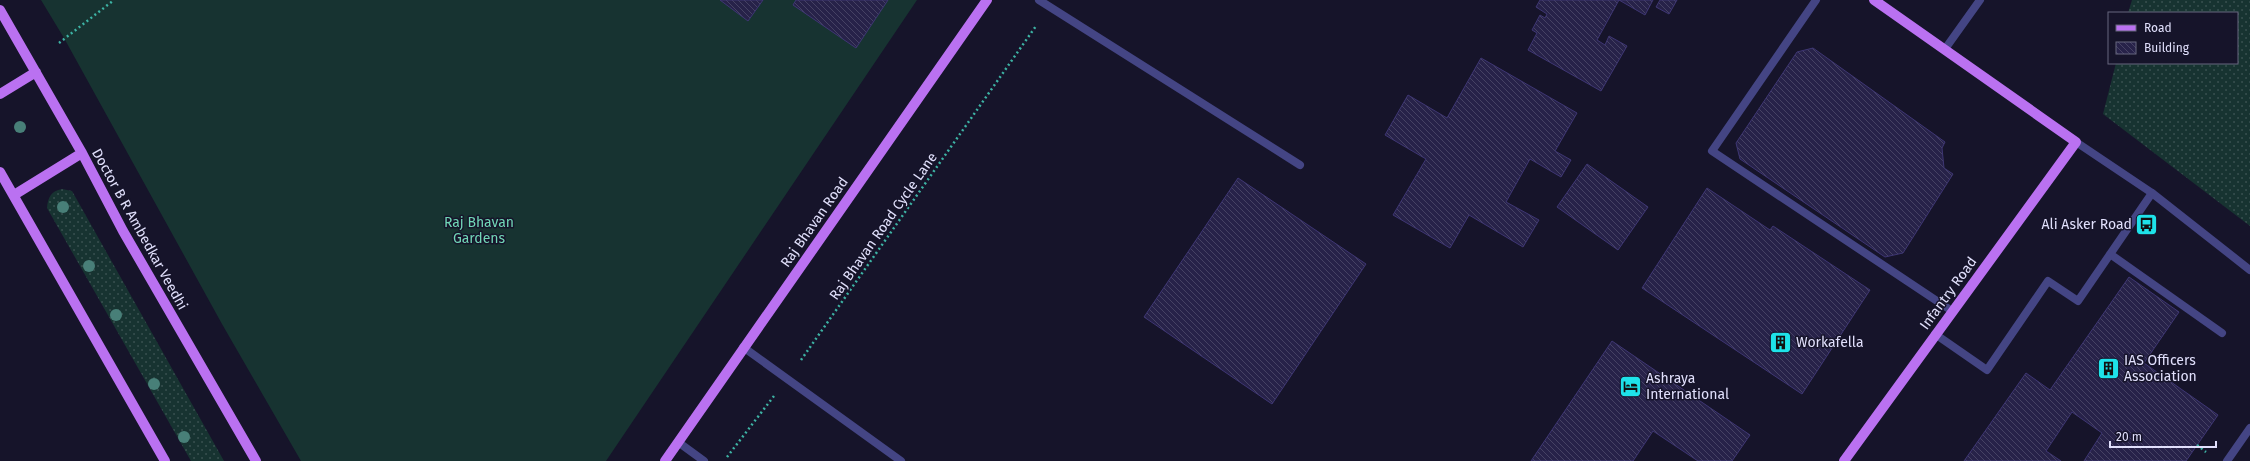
<svg xmlns="http://www.w3.org/2000/svg" width="2250" height="461" font-family="'Fira Sans',sans-serif">
  <style>
    .grass { fill: url(#grass-dots) }
    .garden { fill: #173331 }
    .building { fill: url(#building-back-hatch); stroke: #3e3673 }
    .lines { fill: none; stroke-linecap: round; stroke-linejoin: round }
    .path { stroke: #3db3a4; stroke-width: 2.5; stroke-dasharray: 2 3; stroke-linecap: butt }
    .service { stroke: #444584; stroke-width: 8 }
    .tertiary { stroke: #444584; stroke-width: 8 }
    .primary { stroke: #ba71f1; stroke-width: 10 }
    .tree { fill: #487f78 }
    .labels { text-anchor: middle; stroke-width: 3; stroke-linejoin: round; paint-order: stroke }
    .park-label { font-size: 14px; fill: #71d7b7; stroke: #16142a }
    .street-label { font-size: 14px; fill: #e1e0fc; stroke: #16142a }
    .poi-label { font-size: 14px; fill: #e1e0fc; stroke: #16142a; text-anchor: start }
  </style>
  <defs>
    <pattern id="grass-dots" width="8" height="8" patternUnits="userSpaceOnUse"><rect width="8" height="8" fill="#173331"/><path d="M2 2h.1M6 6h.1" fill="none" stroke="#385050" stroke-width="1.8" stroke-linecap="round"/></pattern>
    <pattern id="building-back-hatch" width="6" height="6" patternUnits="userSpaceOnUse"><rect width="6" height="6" fill="#272249"/><path d="M-1 5l2 2M0 0l6 6M5-1l2 2" fill="none" stroke="#464264"/></pattern>
  </defs>
  <rect width="100%" height="100%" fill="#16142a"/>
  <!-- grass -->
  <path class="grass" d="M2132 0H2250V226L2103 114 2116 63H2237V13H2128Z
    M62 189 72 191 224 461H191L47 208C48 197 51 191 62 189Z"/>
  <!-- garden -->
  <path class="garden" d="M41 0H917L606 461H301L222 324 64 38Z"/>
  <!-- building -->
  <path class="building" d="M720 0H763L748 21Z
    M796 0H888L856 48 793 5Z
    M1540 0H1653L1645 15 1619 0 1597 40 1605 45 1609 36 1627 46 1601 91 1528 50 1537 33 1532 30 1540 15 1545 18 1547 14 1536 7Z
    M1660 0H1677L1669 14 1656 7Z
    M1813 48 1945 142 1942 148 1944 168 1953 174 1903 253 1885 257 1740 159 1736 143 1797 52Z
    M1481 58 1577 113 1555 151 1571 160 1561 177 1530 159 1506 202 1539 220 1523 247 1469 215 1450 248 1393 215 1426 159 1385 135 1408 95 1447 118Z
    M1587 164 1648 207 1618 250 1557 207Z
    M1238 178 1366 264 1272 404 1144 317Z
    M1707 188 1770 230 1773 226 1870 290 1802 394 1642 288Z
    M2129 277 2179 312 2144 363 2218 415 2186 461H2084L2102 433 2072 412 2046 451 2061 461H1964L2026 373 2050 390Z
    M1612 341 1750 435 1732 461H1698L1653 431 1633 461H1531Z"/>
  <g class="lines">
    <!-- path -->
    <path class="path" d="M59 43 114 0
      M801 360 1036 26
      M2197 445 2206 452
      M727 457 774 396"/>
    <!-- service -->
    <path class="service" d="M1039 0 1300 165
      M1816 0 1712 151 1952 311
      M1945 49 1980 0
      M2110 254 2222 333
      M1935 334 1987 370 2048 281 2078 301 2152 193
      M743 347 901 461
      M678 442 704 461
      M2227 461 2250 428"/>
    <!-- tertiary -->
    <path class="tertiary" d="M2076 142 2152 193 2250 270"/>
    <!-- primary -->
    <path class="primary" d="M0 10 82 153 123 231 256 461
      M0 94 36 72
      M0 172 165 461
      M14 195 82 153
      M665 461 987 0
      M1844 461 2076 142 1874 0"/>
  </g>
  <!-- trees -->
  <g class="tree">
    <circle cx="20" cy="127" r="6"/>
    <circle cx="63" cy="207" r="6"/>
    <circle cx="89" cy="266" r="6"/>
    <circle cx="116" cy="315" r="6"/>
    <circle cx="154" cy="384" r="6"/>
    <circle cx="184" cy="437" r="6"/>
  </g>
  <!-- icons -->
  <defs>
    <symbol id="bus-square" viewBox="-11 -11 22 22"><rect x="-9" y="-9" width="18" height="18" rx="4" fill="#1ee2e9" stroke="#16142a"/><path d="M-5-6H5V4H4V6H2V4H-2V6H-4V4H-5ZM-3.5-4V0h7V-4ZM-3.5 1.2v1.5H-2V1.2ZM2 1.2v1.5H3.5V1.2Z" fill="#111"/></symbol>
    <symbol id="building-square" viewBox="-11 -11 22 22"><rect x="-9" y="-9" width="18" height="18" rx="4" fill="#1ee2e9" stroke="#16142a"/><path d="M-4-6H4V6H1V3H-1V6H-4ZM-2.5-4.3h1.7v1.8h-1.7ZM.8-4.3h1.7v1.8H.8ZM-2.5-1h1.7V.8h-1.7ZM.8-1h1.7V.8H.8Z" fill="#111"/></symbol>
    <symbol id="hotel-square" viewBox="-11 -11 22 22"><rect x="-9" y="-9" width="18" height="18" rx="4" fill="#1ee2e9" stroke="#16142a"/><path d="M-6-4.5h1.5V1H6V5H4.5V3h-9V5H-6ZM-4 0a1.8 1.8 0 1 1 3.6 0ZM.5 0V-2.5h3Q6-2.5 6 0Z" fill="#111"/></symbol>
  </defs>
  <g fill-rule="evenodd">
    <use href="#bus-square" x="2134" y="212" width="25" height="25"/>
    <use href="#building-square" x="1768" y="330" width="25" height="25"/>
    <use href="#building-square" x="2096" y="356" width="25" height="25"/>
    <use href="#hotel-square" x="1618" y="374" width="25" height="25"/>
  </g>
  <g class="labels">
    <!-- park labels -->
    <g class="park-label">
      <text x="479" y="227">Raj Bhavan<tspan x="479" dy="16">Gardens</tspan></text>
    </g>
    <!-- street labels -->
    <g class="street-label">
      <text transform="translate(814 222) rotate(-55)" y="5">Raj Bhavan Road</text>
      <text transform="translate(883 226) rotate(-55)" y="5">Raj Bhavan Road Cycle Lane</text>
      <text transform="translate(140 229) rotate(61)" y="5">Doctor B R Ambedkar Veedhi</text>
      <text transform="translate(1948 293) rotate(-54)" y="5">Infantry Road</text>
    </g>
    <!-- poi labels -->
    <g class="poi-label">
      <text x="2132" y="229" text-anchor="end">Ali Asker Road</text>
      <text x="1796" y="347">Workafella</text>
      <text x="2124" y="365">IAS Officers<tspan x="2124" dy="16">Association</tspan></text>
      <text x="1646" y="383">Ashraya<tspan x="1646" dy="16">International</tspan></text>
    </g>
  </g>
  <!-- legend -->
  <rect x="2108" y="12" width="130" height="52" fill="#16142a" stroke="#67667e"/>
  <rect x="2116" y="25" width="20" height="6" fill="#ba71f1" stroke="#67667e"/>
  <text x="2144" y="32" font-size="12" fill="#e1e0fc">Road</text>
  <rect x="2116" y="42" width="20" height="12" fill="url(#building-back-hatch)" stroke="#67667e"/>
  <text x="2144" y="52" font-size="12" fill="#e1e0fc">Building</text>
  <!-- scale -->
  <path d="M2110 441v6h106v-6" fill="none" stroke="#e1e0fc" stroke-width="2"/>
  <text x="2116" y="441" font-size="12" fill="#e1e0fc" stroke="#16142a" stroke-width="3" paint-order="stroke">20 m</text>
</svg>
